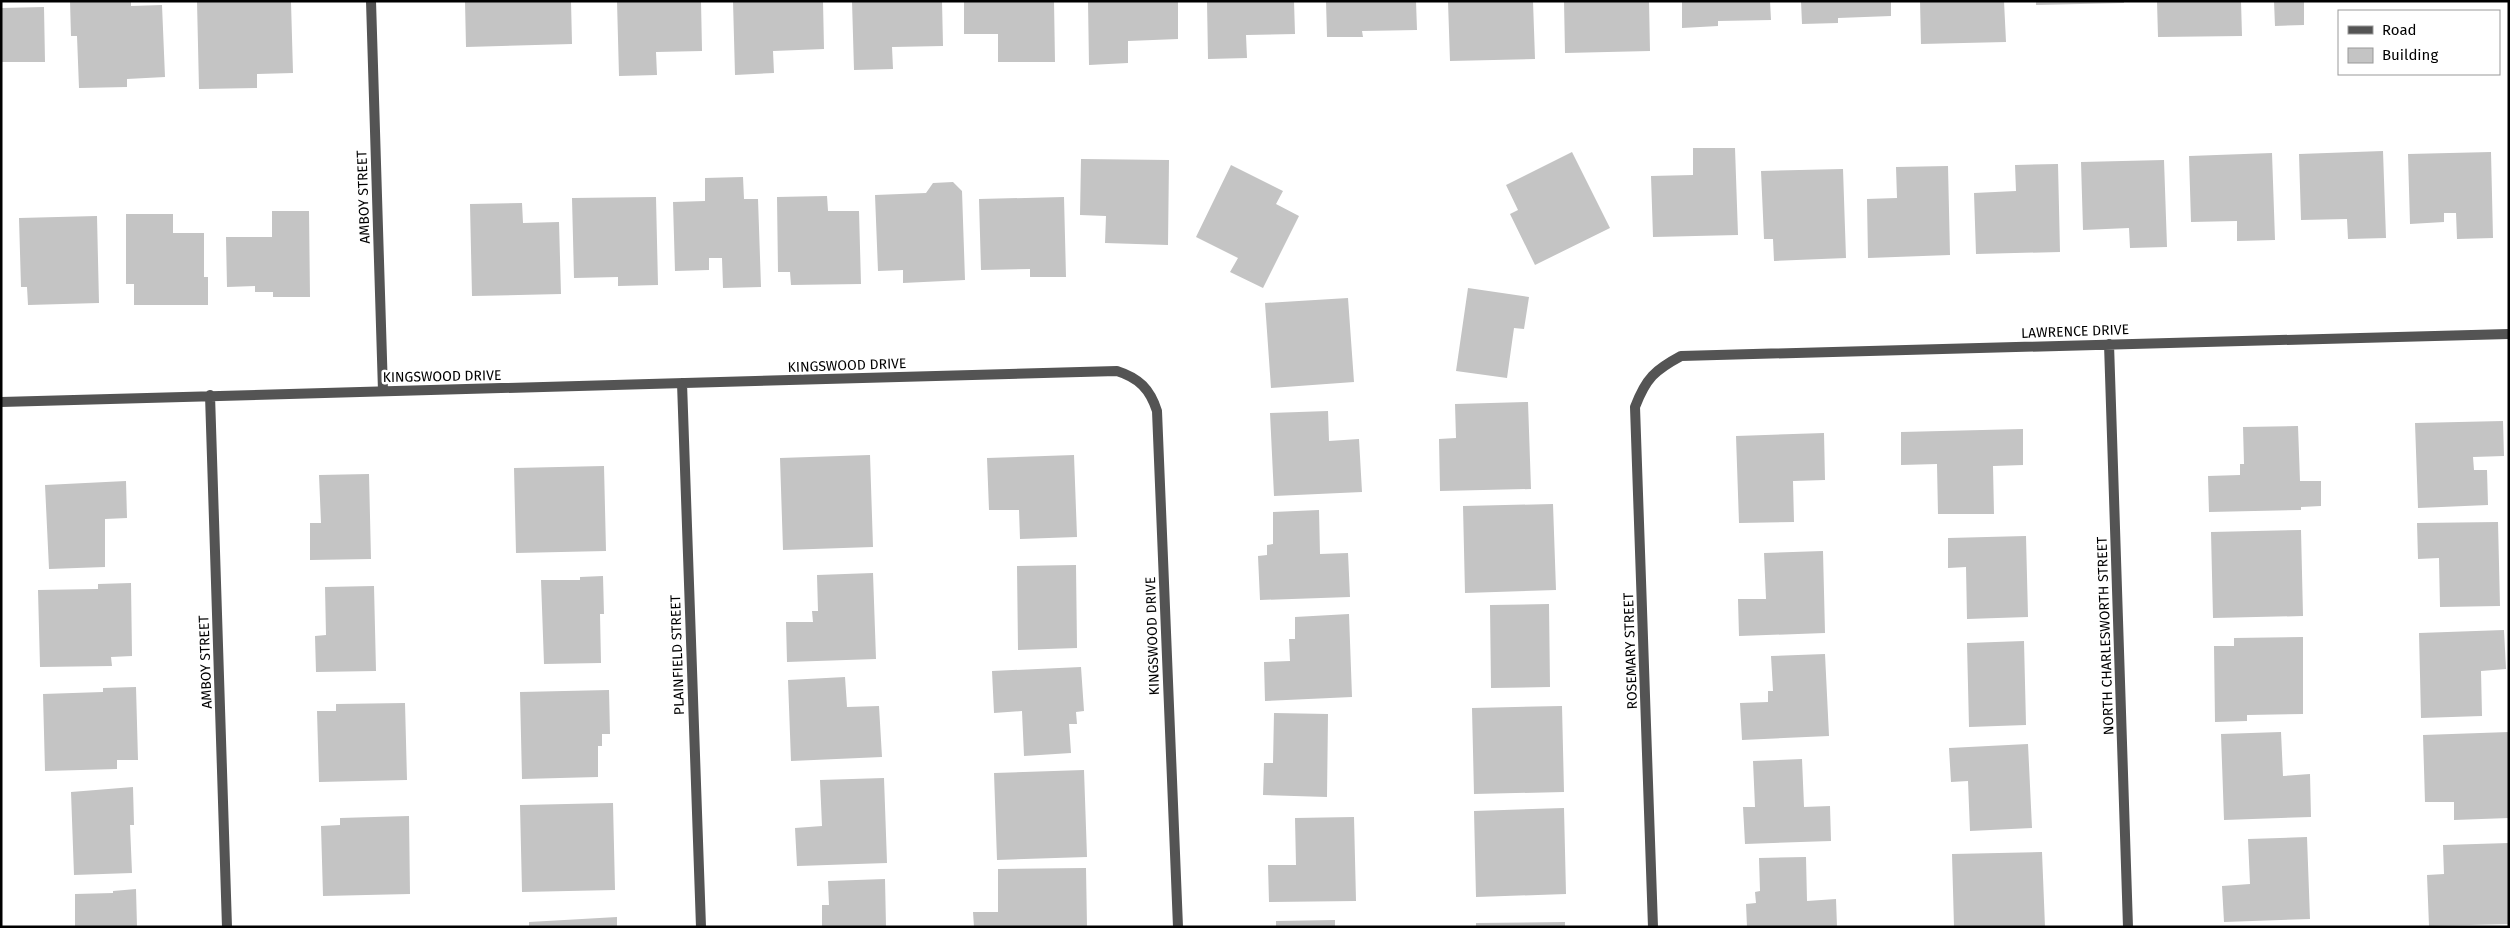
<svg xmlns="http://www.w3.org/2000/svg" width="2510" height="928" font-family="'Fira Sans',sans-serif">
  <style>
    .building { fill: #c4c4c4 }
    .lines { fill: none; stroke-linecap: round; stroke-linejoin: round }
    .street { stroke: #545454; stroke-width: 10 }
    .labels { text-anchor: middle; stroke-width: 5; stroke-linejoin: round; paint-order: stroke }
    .street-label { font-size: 14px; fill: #000; stroke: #fff }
  </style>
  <rect width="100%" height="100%" fill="#fff"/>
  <!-- building -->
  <path class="building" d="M70 1H131V6L162 5 165 77 127 79V87L79 88 77 36H71Z
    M197 1 291 2 293 73 257 74V88L199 89Z
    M465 1H571L572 44 466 47Z
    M617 1H701L702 51 656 52 657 75 619 76Z
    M733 1H823L824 49 773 51 774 73 735 75Z
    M852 1H942L943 46 892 47 893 69 854 70Z
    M964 1H1054L1055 62H998V34H964Z
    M1088 1H1178V39L1128 41V63L1089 65Z
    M1207 1H1294L1295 34 1246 35 1247 58 1208 59Z
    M1326 1H1416L1417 30 1362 31 1363 37H1327Z
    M1448 1H1533L1535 59 1450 61Z
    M1564 1H1649L1650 51 1565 53Z
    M1682 1H1770L1771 20 1718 21V26L1682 28Z
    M1801 1H1891V16L1838 18V23L1802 24Z
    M1920 1H2004L2006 42 1921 44Z
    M2036 1H2124V3L2036 5Z
    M2157 1H2241L2242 36 2158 37Z
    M2274 1H2304V25L2275 26Z
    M44 7 45 62H1V8Z
    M1693 148H1735L1738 235 1653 237 1651 176 1693 175Z
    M2383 151 2386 238 2348 239 2347 219 2301 220 2299 154Z
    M1572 152 1610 228 1535 265 1510 214 1518 210 1506 185Z
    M2491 152 2493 238 2457 239 2456 213H2444V222L2410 224 2408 154Z
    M2272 153 2275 240 2237 241V221L2191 222 2189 156Z
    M1081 159 1169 160 1168 245 1105 243 1106 216 1080 215Z
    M2164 160 2167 247 2130 248 2129 228 2083 230 2081 162Z
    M2058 164 2060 252 1976 254 1974 193 2016 191 2015 165Z
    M1231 165 1283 191 1276 204 1299 216 1263 288 1230 272 1238 258 1196 237Z
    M1948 166 1950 255 1868 258 1867 199 1897 198 1896 167Z
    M1843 169 1846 258 1774 261 1773 239H1764L1761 171Z
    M743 177 744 199H758L761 287 723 288 722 258H709V270L675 271 673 202 705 201V178Z
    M953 182 962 191 965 280 903 283V270L878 271 875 195 926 193 933 183Z
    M827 196 828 211H859L861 284 791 285 790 272H778L777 197Z
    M656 197 658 285 618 286V277L574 278 572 198Z
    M1064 197 1066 277H1030V269L981 270 979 199Z
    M522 203 523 223 559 222 561 294 472 296 470 204Z
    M272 211H309L310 297H273V292H255V286L227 287 226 237H272Z
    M126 214H173V233H204V277H208V305H134V284H126Z
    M97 216 99 303 28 305 27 287H21L19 218Z
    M1468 288 1529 297 1524 329 1514 328 1507 378 1456 371Z
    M1348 298 1354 382 1271 388 1265 303Z
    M1528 402 1531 489 1440 491 1439 439 1456 438 1455 404Z
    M1328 411 1329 441 1359 439 1362 492 1274 496 1270 413Z
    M2503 421 2504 456 2473 457 2474 470H2487L2488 505 2418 508 2415 423Z
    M2298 426 2300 481H2321V506L2301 507V510L2209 512 2208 476 2240 475V464H2244L2243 427Z
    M2023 429V465L1993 466 1994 514H1938L1937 464 1901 465V432Z
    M1824 433 1825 480 1793 481 1794 522 1739 523 1736 436Z
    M870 455 873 547 783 550 780 458Z
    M1074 455 1077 537 1020 539 1019 510H989L987 458Z
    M604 466 606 551 516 553 514 468Z
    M369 474 371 559 310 560V523H321L319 475Z
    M126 481 127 518 105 519V567L49 569 45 485Z
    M1553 504 1556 590 1465 593 1463 506Z
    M1319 510 1320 554 1348 553 1350 597 1260 600 1258 556 1267 555V545L1273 544V512Z
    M2498 522 2500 606 2440 607 2439 558 2418 559 2417 523Z
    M2301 530 2303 616 2213 618 2211 532Z
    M2026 536 2028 617 1967 619 1966 567 1948 568V538Z
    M1823 551 1825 633 1739 636 1738 599H1766L1764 553Z
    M1076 565 1077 648 1018 650 1017 566Z
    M873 573 876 659 787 662 786 622H813L812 611H818L817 575Z
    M603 576 604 614H600L601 663 544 664 541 580H580V577Z
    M131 583 132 656 111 657 112 666 40 667 38 590 98 589V584Z
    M374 586 376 671 316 672 315 636 326 635 325 587Z
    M1549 604 1550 687 1491 688 1490 605Z
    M1349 614 1352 697 1265 701 1264 662 1290 661 1289 639H1295V617Z
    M2504 630 2506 669 2481 671 2482 716 2421 718 2419 633Z
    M2303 637V714L2247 715V721L2215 722 2214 646H2234V638Z
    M2024 641 2026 725 1969 727 1967 643Z
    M1825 654 1829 736 1742 740 1740 703 1768 702V691H1773L1771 656Z
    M1081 667 1084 711 1076 712 1077 724H1069L1071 753 1024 756 1022 711 994 713 992 671Z
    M845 677 847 707 879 706 882 757 791 761 788 680Z
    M136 687 138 760H117V769L45 771 43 694 103 692V688Z
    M609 690 610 734H602V746H598V777L522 779 520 692Z
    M405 703 407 780 319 782 317 711H336V704Z
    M1562 706 1564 792 1474 794 1472 708Z
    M1274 713 1328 714 1327 797 1263 795 1264 763H1273Z
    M2281 732 2283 776 2310 774 2311 817 2224 820 2221 734Z
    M2509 732V818L2454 820V802H2425L2423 735Z
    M2028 744 2032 828 1970 831 1968 781 1951 782 1949 748Z
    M1802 759 1804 807 1830 806 1831 841 1745 844 1743 807H1755L1753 761Z
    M1084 770 1087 857 997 860 994 773Z
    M884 778 887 863 797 866 795 828 822 826 820 780Z
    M133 787 134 825H130L132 873 74 875 71 792Z
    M613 803 615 890 522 892 520 805Z
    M1564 808 1566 894 1476 897 1474 811Z
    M409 816 410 894 323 896 321 826 340 825V818Z
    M1354 817 1356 901 1269 902 1268 865H1296L1295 818Z
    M2307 837 2310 919 2224 922 2222 886 2250 884 2248 839Z
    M2509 843V924L2429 926 2427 875 2444 874 2443 845Z
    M2042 852 2045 927H1954L1952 854Z
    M1806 857 1807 901 1836 899 1837 927H1747L1746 904 1756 903 1755 892 1760 891 1759 858Z
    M1086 868 1087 927H974L973 912H998V869Z
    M885 879 886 927H822V905H829L828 881Z
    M136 889 137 927H75V894L113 893V891Z
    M617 917V927H529V922Z
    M1335 920V927H1276V921Z
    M1565 922V927H1476V923Z"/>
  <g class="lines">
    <!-- street -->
    <path class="street" d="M371 1 383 391
      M2109 344 2128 927
      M682 383 701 927
      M210 395 227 927
      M1 402 1117 371C1139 378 1150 389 1157 411L1178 927
      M1653 927 1635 407C1646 378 1655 370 1681 356L2509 334"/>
  </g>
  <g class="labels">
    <!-- street labels -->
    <g class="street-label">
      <text transform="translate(363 197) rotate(-92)" y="5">AMBOY STREET</text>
      <text transform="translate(2075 331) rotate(-2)" y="5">LAWRENCE DRIVE</text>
      <text transform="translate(847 365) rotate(-2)" y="5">KINGSWOOD DRIVE</text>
      <text transform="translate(442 376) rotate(-1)" y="5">KINGSWOOD DRIVE</text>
      <text transform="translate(1152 636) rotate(-92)" y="5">KINGSWOOD DRIVE</text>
      <text transform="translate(2105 636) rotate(-92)" y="5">NORTH CHARLESWORTH STREET</text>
      <text transform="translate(1630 651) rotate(-92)" y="5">ROSEMARY STREET</text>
      <text transform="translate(677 655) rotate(-92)" y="5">PLAINFIELD STREET</text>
      <text transform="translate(205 662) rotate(-92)" y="5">AMBOY STREET</text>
    </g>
  </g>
  <!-- border -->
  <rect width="2510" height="928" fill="none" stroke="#000000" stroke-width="5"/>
  <!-- legend -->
  <rect x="2338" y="10" width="162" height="65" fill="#ffffff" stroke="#999999"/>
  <rect x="2348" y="26" width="25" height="8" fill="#545454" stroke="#999999"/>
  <text x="2382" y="35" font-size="15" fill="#000000">Road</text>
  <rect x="2348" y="48" width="25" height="15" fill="#c4c4c4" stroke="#999999"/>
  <text x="2382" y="60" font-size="15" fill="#000000">Building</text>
</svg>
